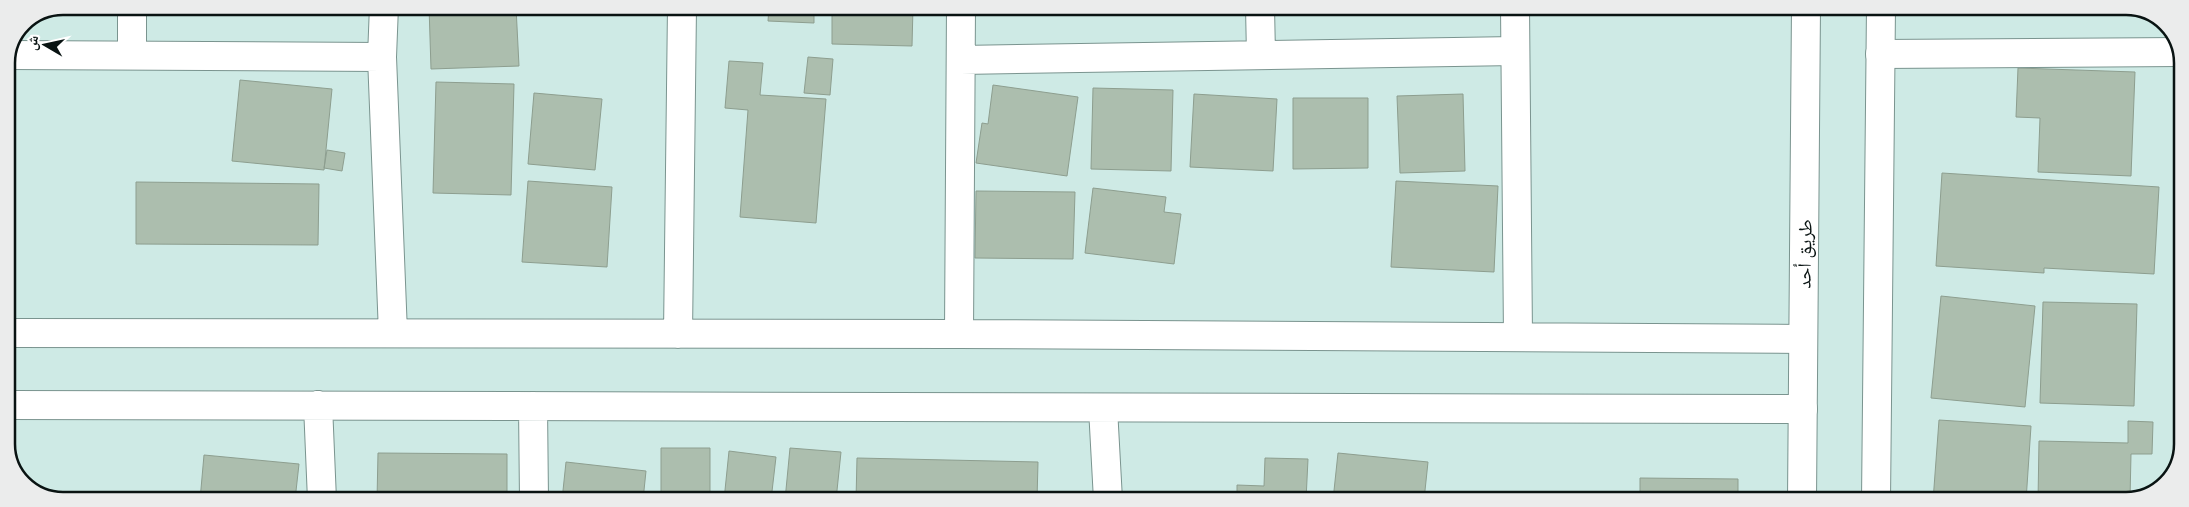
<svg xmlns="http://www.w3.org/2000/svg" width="2189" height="507" font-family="Spectral,'Noto Naskh Arabic',serif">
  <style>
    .building { fill: #acbeae; stroke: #8d9e8f }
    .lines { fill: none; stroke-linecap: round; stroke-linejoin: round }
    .minor-casing { stroke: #7a948f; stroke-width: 30 }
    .primary-casing { stroke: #7a948f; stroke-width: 30 }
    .minor { stroke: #fff; stroke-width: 28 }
    .primary { stroke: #fff; stroke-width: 28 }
    .labels { text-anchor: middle; stroke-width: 4; stroke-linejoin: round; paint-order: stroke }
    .street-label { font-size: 19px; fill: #091312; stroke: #fff }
    .rim { fill: none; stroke: #091312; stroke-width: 2.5 }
  </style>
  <rect width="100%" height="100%" fill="#ceeae5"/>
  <!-- building -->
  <path class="building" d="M429 6 516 7 519 66 431 69Z
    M769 7H814V23L768 21Z
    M832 7H913L912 46 832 44Z
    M808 57 833 59 830 95 804 93Z
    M729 61 763 63 760 95 826 99 816 223 740 217 748 110 725 108Z
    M2018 68 2135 72 2131 176 2038 172 2040 118 2016 117Z
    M240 80 332 89 324 170 232 161Z
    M436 82 514 84 511 195 433 193Z
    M993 85 1078 97 1067 176 976 163 982 123 988 124Z
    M1093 88 1173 90 1171 171 1091 169Z
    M534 93 602 99 595 170 528 164Z
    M1194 94 1277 99 1273 171 1190 167Z
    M1463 94 1465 171 1400 173 1397 96Z
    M1293 98H1368V168L1293 169Z
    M327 150 345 153 342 171 324 168Z
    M1942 173 2159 187 2154 274 2044 268V273L1936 266Z
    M528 181 612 187 607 267 522 262Z
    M1396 181 1498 186 1494 272 1391 267Z
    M136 182 319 184 318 245 136 244Z
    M1093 188 1166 197 1164 212 1181 214 1174 264 1085 253Z
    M976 191 1075 192 1073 259 975 258Z
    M1941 296 2035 306 2025 407 1931 398Z
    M2043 302 2137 304 2134 406 2040 403Z
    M1939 420 2031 426 2026 501H1933Z
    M2128 421 2153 422 2152 454H2131L2130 499 2038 501 2039 441 2128 443Z
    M661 448H710V500H661Z
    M790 448 841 452 836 500H785Z
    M729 451 776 457 771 500H724Z
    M378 453 507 454V500H377Z
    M1338 453 1428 462 1424 500H1333Z
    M204 455 299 464 295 500H200Z
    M857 458 1038 462 1037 500H856Z
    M1265 458 1308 459 1306 500H1237V485L1264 486Z
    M566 462 646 471 643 500H562Z
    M1640 478 1738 479V501L1640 500Z"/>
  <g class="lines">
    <defs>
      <path id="minor" d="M132 6V55
        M384 6 382 57 393 333
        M1260 7 1261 55
        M1515 7 1518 337
        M1880 54 2180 52
        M10 55 382 57
        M961 60 1515 51
        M7 333 959 334 1803 339
        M678 334 682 7
        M959 334 961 7
        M7 405 1803 409
        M318 405 322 500
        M533 406 534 500
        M1103 408 1108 500"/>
      <path id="primary" d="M1802 501 1806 7
        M1876 501 1881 7"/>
    </defs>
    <!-- minor casing -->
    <use href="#minor" class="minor-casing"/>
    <!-- primary casing -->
    <use href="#primary" class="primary-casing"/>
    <!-- minor -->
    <use href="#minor" class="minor"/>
    <!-- primary -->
    <use href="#primary" class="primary"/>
  </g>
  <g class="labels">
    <!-- street labels -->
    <g class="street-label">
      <text transform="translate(1804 254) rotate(-89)" y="7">طريق أحد</text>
    </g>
  </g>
  <!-- crop -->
  <path d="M0 0H2189V507H0ZM63 15H2126A48 48 0 0 1 2174 63V444A48 48 0 0 1 2126 492H63A48 48 0 0 1 15 444V63A48 48 0 0 1 63 15Z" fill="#ebecec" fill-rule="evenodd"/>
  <path class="rim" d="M63 15H2126A48 48 0 0 1 2174 63V444A48 48 0 0 1 2126 492H63A48 48 0 0 1 15 444V63A48 48 0 0 1 63 15Z"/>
  <!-- north arrow -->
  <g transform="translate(45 45) rotate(279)" stroke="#ffffff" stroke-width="4" paint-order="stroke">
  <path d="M0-4L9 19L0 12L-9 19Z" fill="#091312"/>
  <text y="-8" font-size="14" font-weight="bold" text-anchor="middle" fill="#091312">ش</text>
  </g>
</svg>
